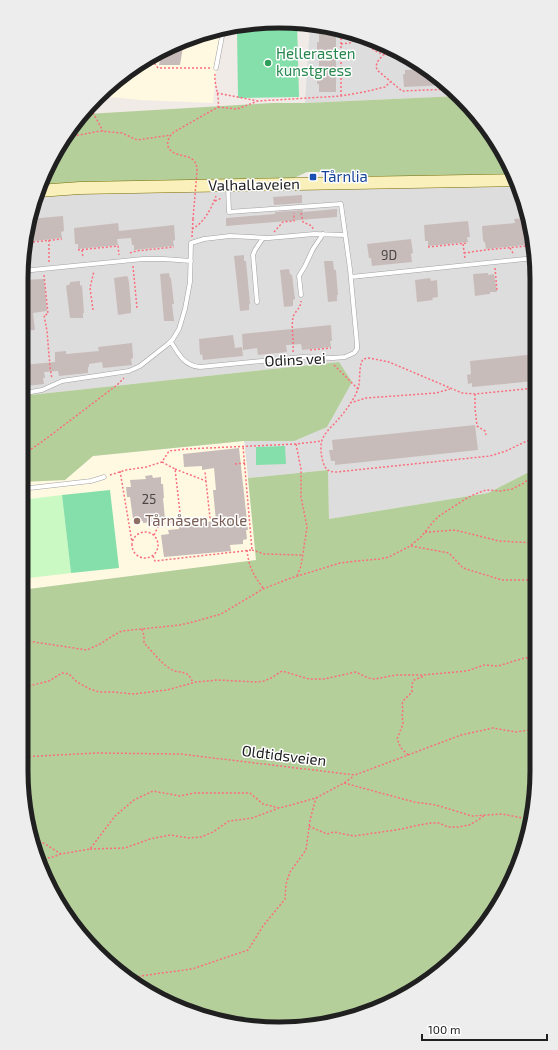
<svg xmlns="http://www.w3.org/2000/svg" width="558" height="1050" font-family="'Exo 2',sans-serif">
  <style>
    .residential { fill: #dedddd }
    .education { fill: #fff9e1 }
    .forest { fill: #b5cf9b }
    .park { fill: #cbf9c4 }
    .pitch { fill: #85dfaa }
    .building { fill: #c8bcba }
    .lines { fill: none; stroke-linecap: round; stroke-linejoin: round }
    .lane-casing { stroke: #a1a1a1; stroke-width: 5 }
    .secondary-casing { stroke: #786d05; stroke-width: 13 }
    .path { stroke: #f96e7d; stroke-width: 1.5; stroke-dasharray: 2 2; stroke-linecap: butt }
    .lane { stroke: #fff; stroke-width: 4 }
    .secondary { stroke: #f9f0bb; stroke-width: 12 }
    .path-bridge { stroke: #f96e7d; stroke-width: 1.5; stroke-dasharray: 2 2; stroke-linecap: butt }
    .leisure-dot { fill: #2e9e5b; stroke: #fff; stroke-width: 1.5 }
    .transit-dot { fill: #1a4fb4; stroke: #fff; stroke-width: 1.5 }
    .education-dot { fill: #8d6e63; stroke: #fff; stroke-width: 1.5 }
    .labels { text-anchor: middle; stroke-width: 3; stroke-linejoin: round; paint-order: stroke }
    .number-label { font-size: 13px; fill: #4a4746 }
    .leisure-label { font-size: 15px; fill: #27864d; stroke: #fff; text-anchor: start }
    .transit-label { font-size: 15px; fill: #164399; stroke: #fff; text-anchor: start }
    .street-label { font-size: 15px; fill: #202020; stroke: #fff }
    .education-label { font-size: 15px; fill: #785e54; stroke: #fff; text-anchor: start }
    .rim { fill: none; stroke: #202020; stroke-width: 5 }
  </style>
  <rect width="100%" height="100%" fill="#f0ebe6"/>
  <!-- residential -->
  <path class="residential" d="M310 25 393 48 449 85 459 96 305 103Z
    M517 180 535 245V469L488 493 329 519 328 470 248 478 244 441H294L339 362 21 396 22 262 30 212 40 186Z"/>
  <!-- education -->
  <path class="education" d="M220 31 213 103 141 100 101 96 109 85 196 35Z
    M244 441 257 560 21 590V482L65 480 93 456Z"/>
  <!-- forest -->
  <path class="forest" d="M459 96 493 135 514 175 343 177 333 172H307L294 178 264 180 40 186 48 165 87 114 272 103H305Z
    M339 362 352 382 327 427 294 441H244L93 456 65 480 21 482V396Z
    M535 469 536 788 528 838 510 885 461 954 393 1002 312 1027 212 1020 136 986 74 928 35 854 21 771V590L256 560 248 478 328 470 329 519 488 493Z"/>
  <!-- park -->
  <path class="park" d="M62 495 71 573 21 579V500Z"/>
  <!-- pitch -->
  <path class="pitch" d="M296 22H297L299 97 238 98 237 29Z
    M285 446 286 464 256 465V447Z
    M110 490 119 568 71 573 62 495Z"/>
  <!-- building -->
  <path class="building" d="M336 33V92H319V84H317L318 71H319V55H317V42H319V34Z
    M184 41 180 65H159L161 55Z
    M425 69 444 81 449 85 404 87 403 74H405V70Z
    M302 195V203L274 205 273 197Z
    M337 209V217L226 226V218L275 214V212L303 210V212Z
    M63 216 64 231 61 232 62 238 34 241 33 235H31L29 219Z
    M525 218 527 236V237H526V245L486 249 485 242H484L483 240 482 226 515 223 514 219Z
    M468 221 470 237H467L468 242 428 246V241H425L424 225Z
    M118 223 119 231 174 225 175 238V240L173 241 174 246 134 250V245H132L131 238 117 239 118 245 78 249V244H75L74 228Z
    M411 239 413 253 411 254 412 262 372 266 371 258H369L367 244Z
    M244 255V261H246L250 304H249V310L240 311 234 256Z
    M324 261H333L334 270H336L338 295H337V301L328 302Z
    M289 269 290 274 292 275 295 299 293 300V306L284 307 280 270Z
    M169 273 170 278H171L174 304H172L174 321H164L160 274Z
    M487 273H488V275L494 274 497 292H490V294H489L475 296 473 274Z
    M126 276 128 277 129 283 131 306V313L118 315 114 278Z
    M430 278 431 281 437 280 438 297 432 298 433 300 417 302 415 280Z
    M44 279 47 311 33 313 35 330 21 331 22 280Z
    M80 281V286L82 285 84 313H83V318H70L66 286 70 284V282Z
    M331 325 332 341H330L331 347 302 350 301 344 288 345H286L287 352 258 355 257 348 243 350 242 334Z
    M233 335 235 348 242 347 243 356 203 360 202 354 200 355 199 339Z
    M132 343 133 356V358L131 359 132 365 103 368 102 362 89 364V367H88V373L59 376 58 371 44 372 45 377V378H43L44 384 26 386 25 380H23L22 365 55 362V352L66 351V354L99 351 98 347Z
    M535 354V381L472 387V383L468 384 467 375 471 374 470 361Z
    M475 425 478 450 335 465V461H331L329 450H333L332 440Z
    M239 448 248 530H246L247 539 243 540V544L230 545 231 551 164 557 161 535 169 534 168 530 179 529 178 525 216 521 213 490H216L214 468 202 470V466L184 467 183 454Z
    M152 475 153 478 161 477V484H163L164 498H163L165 519 153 520V522L143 523V521L135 522 134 519H133L130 497H127L126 487H131L130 480 146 479 145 476Z"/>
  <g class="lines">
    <defs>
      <path id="lane" d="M216 68 223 31
        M22 271 143 259H164L191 261
        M351 277 535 258
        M301 295 299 276 305 266 313 249 323 234
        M257 302 253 255 255 250 263 238
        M171 342C178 353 184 366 200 367L302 357 333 358 345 357 354 353 357 349V344L350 269 341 204 229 212 228 186
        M21 393 31 392 42 390 62 381 129 371 140 366 168 344 173 339 179 329 185 309 190 282 191 243 204 239 230 236 269 238 314 234 345 235
        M21 489 91 481 104 477"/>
      <path id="secondary" d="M38 191 80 188 517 180"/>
    </defs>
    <!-- lane casing -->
    <use href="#lane" class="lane-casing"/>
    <!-- secondary casing -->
    <use href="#secondary" class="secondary-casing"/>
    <!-- path -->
    <path class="path" d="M364 40C371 52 389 59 402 53
      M341 44 350 43 357 38
      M384 54 378 61 376 66 377 70 402 91 453 89
      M152 60 158 68H210
      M217 93 258 101
      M341 96V34
      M218 107 237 109 258 101 341 96 364 92 385 87 390 82
      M91 109 103 131
      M74 131 75 136
      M69 137 100 131 122 133 137 140 171 135
      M197 171C197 166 196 162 192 159 188 156 182 156 177 154 165 150 165 140 174 132L218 107C220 97 214 85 215 74
      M215 201 222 198
      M301 213 303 222 312 226 313 229
      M192 229C204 223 211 209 216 196
      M274 232 283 222 294 221V213
      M192 237 193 219
      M49 240V262
      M33 242 62 239
      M463 244 465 259
      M428 247 468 243
      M510 248 514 255
      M78 250 118 246 119 255
      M82 250 83 258
      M130 253 136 251 174 247
      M464 253 485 250 527 246
      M133 266 137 308
      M495 268 497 291
      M44 275 48 314 44 315 47 331 50 367 52 379
      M93 310 90 288 94 271
      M310 350 331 348
      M293 352C294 341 291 328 293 317 295 311 301 308 301 301
      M334 365 358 389
      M535 388 475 394 462 393 389 362 369 358 363 359C358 368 361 379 358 389 353 402 344 413 335 423 330 428 325 433 322 440 320 447 321 455 323 462 325 469 328 472 336 472L490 456 506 451 535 437
      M475 394V408L477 426 485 431 486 435
      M350 403 366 398 436 393 450 389
      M532 440 535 449
      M296 444 301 469V497L307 527 301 566 297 576
      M21 456 43 441 117 385 124 378
      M162 462 175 469 181 521 210 518 205 472
      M235 464 245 463
      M175 469 206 481
      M120 471 132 542
      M110 475 126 470 146 467 162 462 169 451 186 449 296 444 322 441
      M132 545a13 13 0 1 1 26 0a13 13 0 1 1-26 0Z
      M425 532H430L455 530 499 541 536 543
      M154 535 160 523 181 521
      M411 546 449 553 463 568 502 580H536
      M247 550C249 568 253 574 263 588
      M252 550 264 554 302 555
      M153 556 155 561 252 550 243 446
      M21 595 22 590
      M142 629 144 636V643C152 651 159 661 169 668 180 676 187 667 193 683
      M21 640 87 650 100 644 114 635 122 631 180 625 193 622 221 614 263 589 288 579 340 563 357 561 380 559 389 557 410 546 421 537 433 522 439 516 467 498 475 494 486 490 501 491 512 489 524 483 535 473
      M21 688 49 681 62 673 69 674 77 682 90 689 99 692H113L134 694 167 690 196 682 218 680 256 682 264 681 271 678 282 671 309 679H324L356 672 368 678 375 679 396 675H422L467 671 484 665 498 666 505 664 514 661 525 658 536 657
      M408 755 401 748 397 739 403 724 402 714 403 710 402 705 403 701 412 692V684L414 680 424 676
      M21 757 96 753 180 754 355 775 461 735 493 728 516 732 536 729
      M344 783 414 802 436 805 472 816 502 814 523 818 532 815
      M309 826 313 828 327 834 334 832 354 836 402 829 414 826 431 823H439L448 827H458L469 825 478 820 485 815
      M32 837 45 844 61 854 90 849 115 816 134 800 153 791 180 796 194 793H250L263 804 280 808 316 798 344 783 354 776
      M90 849 125 848 150 839 170 835 189 838 201 837 213 832 229 821 252 818 279 808
      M36 856 50 858 61 854
      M132 982 140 976 192 969 248 950 263 926 285 899 286 884 290 872 306 850 310 820 316 798"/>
    <!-- lane -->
    <use href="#lane" class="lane"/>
    <!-- secondary -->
    <use href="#secondary" class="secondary"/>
    <!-- path-bridge -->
    <path class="path-bridge" d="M193 219 197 171"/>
  </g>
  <!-- markers -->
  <circle class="leisure-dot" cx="268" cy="63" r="4"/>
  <rect class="transit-dot" x="309" y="173" width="8" height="8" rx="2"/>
  <circle class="education-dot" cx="137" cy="521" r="4"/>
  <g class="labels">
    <!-- number labels -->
    <g class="number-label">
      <text x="389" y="260">9D</text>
      <text x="149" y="504">25</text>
    </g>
    <!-- leisure labels -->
    <g class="leisure-label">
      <text x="276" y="59">Hellerasten<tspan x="276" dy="17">kunstgress</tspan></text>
    </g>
    <!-- transit labels -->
    <g class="transit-label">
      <text x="321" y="182">Tårnlia</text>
    </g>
    <!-- street labels -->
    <g class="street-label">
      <text transform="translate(254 185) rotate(-1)" y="5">Valhallaveien</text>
      <text transform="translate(295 360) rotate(-3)" y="5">Odins vei</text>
      <text transform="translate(284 756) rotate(7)" y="5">Oldtidsveien</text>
    </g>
    <!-- education labels -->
    <g class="education-label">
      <text x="145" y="526">Tårnåsen skole</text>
    </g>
  </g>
  <!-- crop -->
  <path d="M0 0H558V1050H0ZM279 28H279A251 251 0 0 1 530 279V771A251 251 0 0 1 279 1022H279A251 251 0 0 1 28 771V279A251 251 0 0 1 279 28Z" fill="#ededed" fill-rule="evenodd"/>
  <path class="rim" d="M279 28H279A251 251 0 0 1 530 279V771A251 251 0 0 1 279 1022H279A251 251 0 0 1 28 771V279A251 251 0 0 1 279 28Z"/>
  <!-- scale -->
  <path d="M422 1034v6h125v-6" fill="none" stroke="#202020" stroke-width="2"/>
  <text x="428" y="1034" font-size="12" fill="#202020" stroke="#ffffff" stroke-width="3" paint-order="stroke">100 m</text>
</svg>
